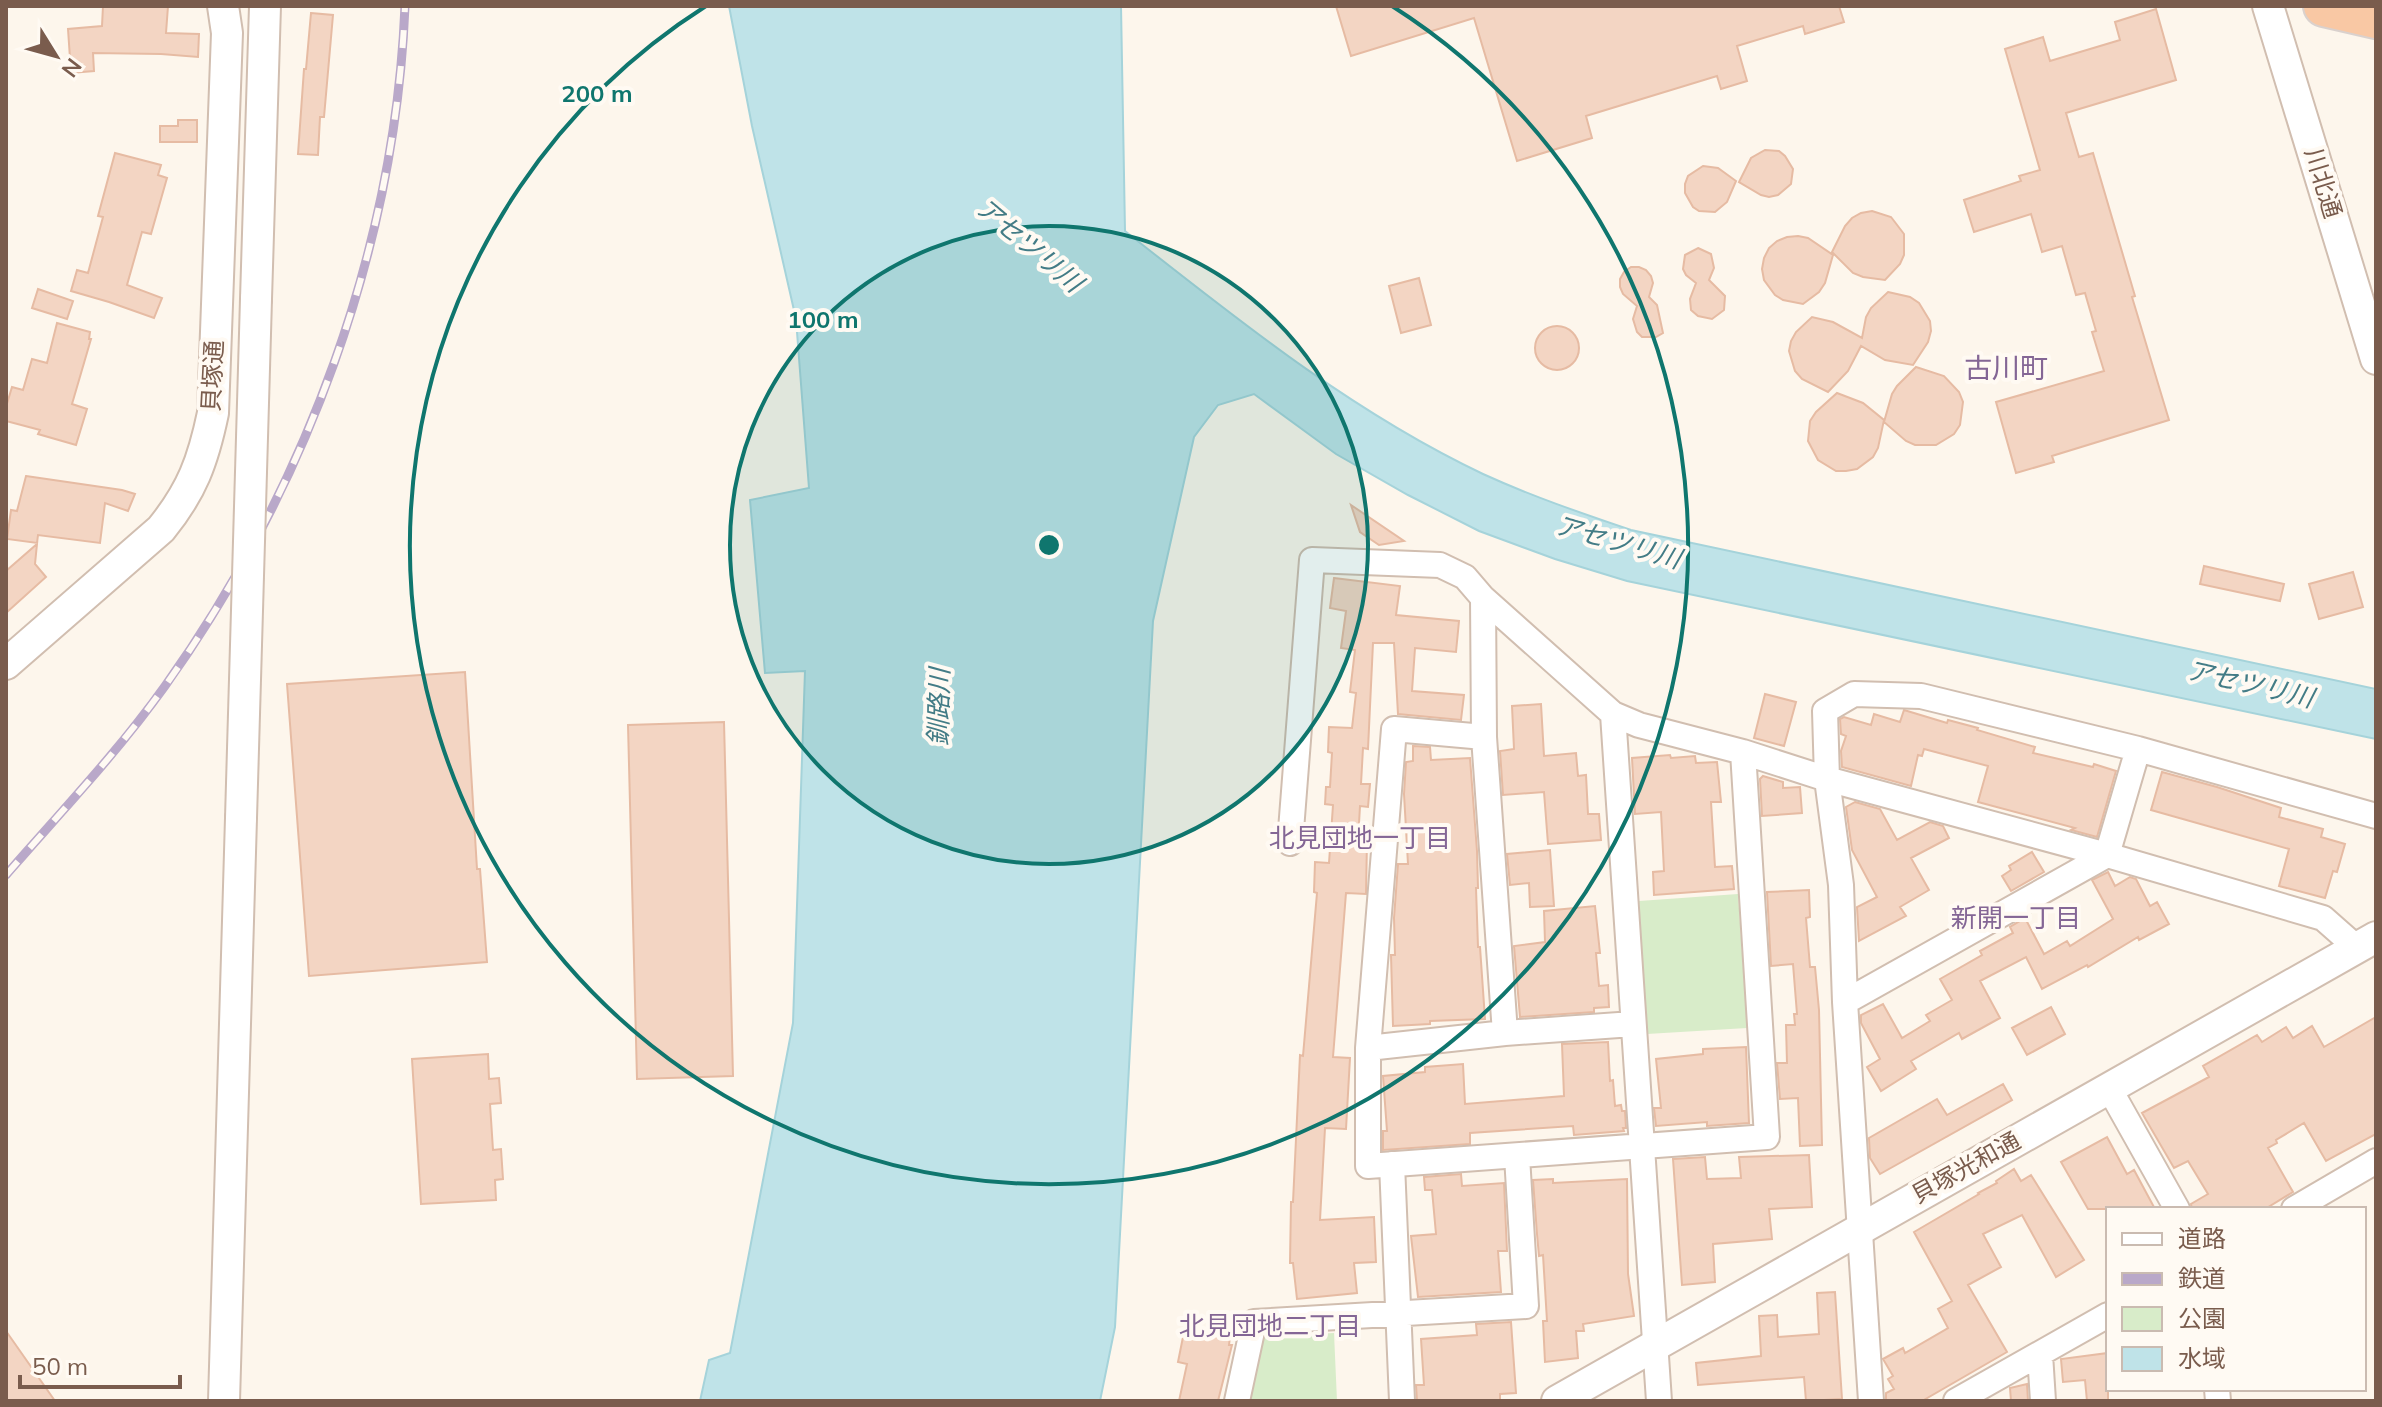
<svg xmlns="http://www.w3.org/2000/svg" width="2382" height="1407" font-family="Mulish,'Noto Sans JP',sans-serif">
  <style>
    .green { fill: #d8ecc9 }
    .water { fill: #bfe3e8; stroke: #a5d3da; stroke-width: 2 }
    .building { fill: #f3d5c3; stroke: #e6bba3; stroke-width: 2 }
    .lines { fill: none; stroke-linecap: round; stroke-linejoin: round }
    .minor-casing { stroke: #d1beb0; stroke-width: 28 }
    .tertiary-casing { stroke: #d1beb0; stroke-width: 34 }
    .trunk-casing { stroke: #dad1cd; stroke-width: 44 }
    .minor { stroke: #fff; stroke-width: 24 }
    .tertiary { stroke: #fff; stroke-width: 30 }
    .trunk { stroke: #f9c8a4; stroke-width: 40 }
    .rail-casing { stroke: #b9a8c9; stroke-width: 9 }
    .rail { stroke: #fffaf3; stroke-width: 6; stroke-dasharray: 18; stroke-linecap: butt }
    .tertiary-bridge-casing { stroke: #d1beb0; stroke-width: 34; stroke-linecap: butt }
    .tertiary-bridge { stroke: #fff; stroke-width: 30 }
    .ring { fill: none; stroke: #0f766e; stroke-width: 4 }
    .labels { text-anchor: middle; stroke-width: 8; stroke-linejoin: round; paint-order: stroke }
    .street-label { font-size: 24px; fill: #7a5c4d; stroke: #fffaf3 }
    .water-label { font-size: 26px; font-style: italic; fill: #437c86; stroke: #fffaf3 }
    .neighbourhood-label { font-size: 26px; fill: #846695; stroke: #fffaf3 }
    .quarter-label { font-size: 28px; fill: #846695; stroke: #fffaf3 }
    .centre { fill: #0f766e; stroke: #fffaf3; stroke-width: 4 }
    .ring-label { font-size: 24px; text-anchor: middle; font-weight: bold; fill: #0f766e; stroke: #fffaf3; stroke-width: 8; stroke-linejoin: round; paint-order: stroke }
  </style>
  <rect width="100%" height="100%" fill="#fdf6ec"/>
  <!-- green -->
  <path class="green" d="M1738 894 1747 1028 1647 1034 1639 901Z
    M1334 1333 1337 1401H1249L1263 1337Z"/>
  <!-- water -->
  <path class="water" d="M729 6H1121L1125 231C1238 320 1352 412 1483 474 1531 496 1581 513 1631 530L2376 689V739L1627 581 1555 559 1479 531 1408 495 1336 454 1254 394 1218 405 1194 437 1153 621 1115 1327 1100 1401H700L709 1360 730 1353 793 1023 805 671 765 673 750 500 809 488 796 319 752 126Z"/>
  <!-- building -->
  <path class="building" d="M103 6H168L166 33 199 34 198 57 161 54 93 53 94 71 71 73 68 29 102 26Z
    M1336 6H1839L1844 22 1805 34 1803 26 1737 46 1747 81 1721 89 1717 76 1586 116 1592 138 1517 161 1474 18 1351 56Z
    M2156 9 2176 80 2066 113 2079 157 2093 153 2135 296 2132 297 2169 420 2052 456 2054 462 2016 473 1996 402 2104 371 2092 332 2096 331 2085 293 2076 295 2062 246 2042 252 2031 214 1974 232 1964 200 2021 181 2019 176 2040 170 2005 49 2043 37 2050 61 2120 40 2115 22Z
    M311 13 333 15 324 117H320L318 155 298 154 304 69H306Z
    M178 120H197V142H160V126H178Z
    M1765 150 1779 151 1785 156 1793 169 1791 184 1778 195 1769 197 1761 195 1739 182 1751 158Z
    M115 153 161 165 158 175 167 178 151 234 142 232 127 285 162 298 154 318 109 302 71 291 77 270 88 273 103 217 98 216Z
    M1703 166 1718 168 1736 181 1727 202 1715 212 1699 211 1693 207 1685 193V184L1688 176Z
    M1872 211 1891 217 1904 234V255L1900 264 1885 280 1863 277 1853 273 1832 252 1845 226 1852 218 1861 213Z
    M1798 236 1808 238 1833 255 1825 283 1819 292 1803 304 1783 300 1775 295 1764 280 1762 269 1764 258 1769 248 1777 241 1787 237Z
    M1698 248 1711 254 1714 268 1709 280 1725 296 1724 310 1712 319 1698 316 1691 310 1690 299 1696 283 1686 275 1683 269 1685 255Z
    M1631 267H1639L1646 270 1651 276 1653 283 1649 297 1657 305 1663 333 1656 337H1642L1637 332 1633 319 1637 306 1623 294 1620 287V279L1624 272Z
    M1419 278 1431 325 1401 333 1389 286Z
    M38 289 73 301 67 319 32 308Z
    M1888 292 1910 297 1919 303 1930 321 1931 331 1928 342 1913 365 1885 360 1861 346 1848 371 1828 392 1802 379 1795 371 1789 351 1791 341 1796 332 1812 317 1833 322 1862 338 1866 317 1871 308Z
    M57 323 90 332 89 339H91L72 404 87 409 76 445 38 434 40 430 6 421V407L12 387 23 390 32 359 47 363Z
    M1535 348a22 22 0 1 1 44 0a22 22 0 1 1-44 0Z
    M1916 367 1944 376 1959 392 1963 402 1960 425 1954 434 1936 445H1915L1906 441 1884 422 1892 394 1897 386Z
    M1837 393 1863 403 1884 420 1878 448 1873 457 1857 469 1846 471H1836L1818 460 1808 441 1810 421 1816 412Z
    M26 476 122 490 135 494 128 511 105 503 100 543 38 535 37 543 7 539 11 510 17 511Z
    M1351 505 1404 541 1379 545 1360 532Z
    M37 544 35 564 46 577 6 613V571Z
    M2204 566 2284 584 2280 601 2200 584Z
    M2353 572 2363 607 2319 619 2309 584Z
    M1334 578 1400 586 1396 615 1459 621 1456 652 1415 648 1412 691 1464 695 1461 720 1398 714 1394 643H1373L1368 749 1363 748 1361 784H1370L1368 807 1360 806 1358 841H1367L1366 894 1346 893 1333 1057 1350 1058 1346 1129 1325 1128 1320 1220 1374 1217 1376 1262 1354 1263 1357 1293 1297 1299 1293 1263H1290L1291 1202H1293L1300 1055 1303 1056 1317 893 1314 892 1315 862 1329 863 1333 805 1325 804 1326 787H1330L1332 753 1328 752 1329 727 1352 728 1356 693 1350 692 1355 650 1341 648 1346 611 1330 608Z
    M465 672 477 869H480L487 962 309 976 287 684Z
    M1765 694 1796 702 1784 746 1754 738Z
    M1541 704 1544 756 1576 753 1578 776 1586 775 1588 814H1599L1601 840 1548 844 1544 792 1503 795 1500 751 1514 749 1512 706Z
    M1904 710 1947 723 1948 720 1978 728 1977 730 2035 747 2033 753 2093 767 2094 764 2116 771 2097 837 2071 830 2075 828 1978 802 1988 766 1924 749 1922 756 1918 755 1911 786 1842 767 1841 751 1846 736 1841 734 1840 719 1844 717 1871 725 1874 714 1900 722Z
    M724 722 733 1076 637 1079 628 725Z
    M1413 746 1430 747 1431 760 1470 758 1477 851 1478 888H1476L1478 947H1480L1485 1019 1430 1021V1024L1393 1026 1391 955H1395L1394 918 1398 864H1408L1404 794 1406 762 1413 761Z
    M1670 755 1671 758 1695 756 1696 763 1717 762 1721 802H1711L1715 867 1732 866 1734 889 1654 895 1653 872 1664 871 1661 812 1635 814 1632 758Z
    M2162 772 2217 787 2281 808 2279 817 2323 829 2321 837 2345 844 2337 872 2333 871 2325 898 2279 886 2289 849 2151 810Z
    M1763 776 1783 782V788L1800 787 1802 813 1762 816 1760 779Z
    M1855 802 1880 809 1897 840 1930 822 1943 826 1949 838 1911 858 1929 890 1900 907 1906 916 1859 941 1857 907 1877 897 1852 850 1846 807Z
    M1550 850 1554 906 1530 907 1529 883 1510 885 1507 854Z
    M2032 852 2044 872 2011 891 2002 876 2011 870 2009 866Z
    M2108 872 2115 886 2130 877 2136 879 2150 906 2157 902 2169 924 2139 940 2138 937 2088 967 2087 965 2042 989 2026 957 1980 981 2000 1018 1962 1039 1959 1033 1911 1061 1916 1069 1881 1091 1867 1067 1880 1059 1861 1023V1015L1883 1004 1902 1038 1930 1021 1926 1015 1952 1000 1940 979 1982 955 1980 951 2013 933 2010 927 2025 918 2044 954 2067 941 2070 946 2113 919 2092 880Z
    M1809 890 1810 917 1806 918 1810 967H1815L1819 1010 1822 1145 1800 1146 1798 1098 1780 1099 1777 1063H1787L1786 1025H1795L1794 1014H1797L1793 964 1771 966 1767 892Z
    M1595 906 1600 953H1596L1599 986 1608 985 1609 1007 1594 1008V1012L1520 1017 1514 946 1545 942 1544 911Z
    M2051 1007 2065 1034 2027 1055 2012 1028Z
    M2376 1017V1134L2326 1161 2304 1123 2276 1140 2277 1143 2268 1148 2293 1192 2265 1209H2192L2191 1204 2208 1194 2188 1161 2174 1168 2142 1113 2209 1077 2203 1066 2257 1035 2262 1042 2286 1027 2293 1038 2312 1026 2324 1047Z
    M1608 1042 1610 1081 1613 1080 1615 1106 1621 1105 1622 1111H1625L1626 1128H1623L1624 1131 1574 1135 1573 1126 1470 1133V1144L1383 1150V1131H1387L1383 1076 1425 1072V1067L1463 1064 1465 1104 1564 1096 1562 1044Z
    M1746 1047 1749 1123 1707 1126V1122L1656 1126 1654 1108H1661L1656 1059 1703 1054V1049Z
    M488 1054 489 1079 499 1078 501 1103 490 1104 493 1150 501 1149 503 1179 495 1180 496 1200 421 1204 412 1059Z
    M2003 1084 2012 1100 1880 1174 1870 1158 1869 1138 1937 1099 1947 1115Z
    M2107 1137 2127 1174 2134 1170 2155 1209H2088L2061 1162Z
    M1809 1155 1812 1207 1769 1209 1772 1239 1713 1244 1715 1282 1682 1285 1673 1159 1705 1157 1707 1179 1741 1178 1739 1157Z
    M2014 1169 2021 1181 2031 1175 2084 1260 2056 1277 2022 1215 1983 1234 2001 1267 1968 1285 2007 1352 1922 1401H1886V1393L1894 1389 1888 1379 1893 1376 1883 1359 1903 1348 1905 1353 1948 1328 1938 1309 1952 1301 1914 1232 1979 1194 1978 1193 1997 1183 1996 1181Z
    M1461 1174 1462 1186 1504 1183 1507 1251H1498L1501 1292 1418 1297 1411 1236 1436 1234 1432 1190H1425L1424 1177Z
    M1553 1179V1183L1627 1179 1628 1274 1634 1316 1583 1324 1584 1331H1576L1578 1358 1545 1362 1543 1321H1547L1543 1255 1539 1256 1537 1234 1533 1180Z
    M1835 1292 1842 1399 1806 1401 1804 1377 1698 1385 1696 1363 1761 1356 1759 1316 1777 1315 1778 1337 1819 1334 1817 1293Z
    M1511 1322 1516 1393 1500 1394V1401H1417L1416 1385H1424L1421 1339 1477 1335 1476 1324Z
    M1185 1327 1230 1337 1229 1345H1232L1218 1401H1179L1187 1364 1178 1362Z
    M6 1331 55 1401H6Z
    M2108 1353V1401H2087L2085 1380 2063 1382 2061 1359Z
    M2027 1384 2028 1401H2011L2010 1388Z"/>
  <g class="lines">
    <defs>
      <path id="minor" d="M1483 598 1484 737 1505 1033
        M1613 714 1659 1401
        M1484 737 1394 729 1368 1048V1166L1767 1137 1743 752
        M1290 843 1312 560 1440 565 1465 577 1483 598 1613 714 1639 725 1743 752 1827 779 2107 855 2323 918 2357 948
        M1845 1002 2107 855 2138 749
        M1368 1048 1505 1033 1633 1024
        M2109 1088 2177 1209
        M1392 1164 1402 1401
        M2294 1209 2376 1161
        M2040 1354 2043 1401
        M2217 1389 2218 1401
        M1237 1401 1254 1322 1526 1306 1517 1156
        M1871 1401 1845 1002 1841 885 1827 779 1825 711 1854 694 1921 696 2138 749 2376 816
        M1956 1401 2108 1315"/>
      <path id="tertiary" d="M2268 6 2376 359
        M256 299 265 6
        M6 664 161 529C192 491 203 461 213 413L227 33 223 6
        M224 1401 241 818
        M1557 1401 2376 937"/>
      <path id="trunk" d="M2324 6 2376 18"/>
    </defs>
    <!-- minor casing -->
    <use href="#minor" class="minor-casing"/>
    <!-- tertiary casing -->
    <use href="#tertiary" class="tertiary-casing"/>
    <!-- trunk casing -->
    <use href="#trunk" class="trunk-casing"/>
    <!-- minor -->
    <use href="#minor" class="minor"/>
    <!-- tertiary -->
    <use href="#tertiary" class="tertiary"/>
    <!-- trunk -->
    <use href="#trunk" class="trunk"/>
    <defs>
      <path id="rail" d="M6 875C60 813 117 753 165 686 306 488 395 249 405 6"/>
    </defs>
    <!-- rail casing -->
    <use href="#rail" class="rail-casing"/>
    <!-- rail -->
    <use href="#rail" class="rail"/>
    <defs>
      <path id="tertiary-bridge" d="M241 818 256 299"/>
    </defs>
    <!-- tertiary-bridge casing -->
    <use href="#tertiary-bridge" class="tertiary-bridge-casing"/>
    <!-- tertiary-bridge -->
    <use href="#tertiary-bridge" class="tertiary-bridge"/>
  </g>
  <!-- distance rings -->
  <circle cx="1049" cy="545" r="319" fill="#0f766e" fill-opacity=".12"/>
  <g class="ring">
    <circle cx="1049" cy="545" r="319"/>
    <path d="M1392 6A639 639 0 1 1 706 6"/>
  </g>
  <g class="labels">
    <!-- street labels -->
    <g class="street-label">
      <text transform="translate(2323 183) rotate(73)" y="8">川北通</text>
      <text transform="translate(213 376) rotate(-87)" y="8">貝塚通</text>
      <text transform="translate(1966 1168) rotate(-29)" y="8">貝塚光和通</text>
    </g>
    <!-- water labels -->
    <g class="water-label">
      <text transform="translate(1029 245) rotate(40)" y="9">アセツリ川</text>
      <text transform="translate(1618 542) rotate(16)" y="9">アセツリ川</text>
      <text transform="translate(2250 684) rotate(13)" y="9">アセツリ川</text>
      <text transform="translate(939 707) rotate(-89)" y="9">釧路川</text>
    </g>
    <!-- neighbourhood labels -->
    <g class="neighbourhood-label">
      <text x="1360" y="847">北見団地一丁目</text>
      <text x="2016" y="927">新開一丁目</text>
      <text x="1270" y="1335">北見団地二丁目</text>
    </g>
    <!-- quarter labels -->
    <g class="quarter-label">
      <text x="2006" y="378">古川町</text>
    </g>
  </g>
  <circle cx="1049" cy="545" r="12" class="centre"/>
  <g class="ring-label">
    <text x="597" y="102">200 m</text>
    <text x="823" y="328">100 m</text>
  </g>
  <!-- border -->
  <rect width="2382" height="1407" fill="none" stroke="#7a5c4d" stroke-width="16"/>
  <!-- legend -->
  <rect x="2106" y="1207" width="260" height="184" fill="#fffaf3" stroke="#cabbb1" stroke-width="2"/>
  <rect x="2122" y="1233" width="40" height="12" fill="#ffffff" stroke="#cabbb1" stroke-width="2"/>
  <text x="2178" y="1247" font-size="24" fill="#7a5c4d">道路</text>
  <rect x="2122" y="1273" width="40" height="12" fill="#b9a8c9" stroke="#cabbb1" stroke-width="2"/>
  <text x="2178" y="1287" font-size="24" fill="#7a5c4d">鉄道</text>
  <rect x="2122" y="1307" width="40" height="24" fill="#d8ecc9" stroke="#cabbb1" stroke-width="2"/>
  <text x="2178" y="1327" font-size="24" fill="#7a5c4d">公園</text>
  <rect x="2122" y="1347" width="40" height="24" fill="#bfe3e8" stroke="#cabbb1" stroke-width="2"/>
  <text x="2178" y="1367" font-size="24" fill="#7a5c4d">水域</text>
  <!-- north arrow -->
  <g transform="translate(56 56) rotate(127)" stroke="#fffaf3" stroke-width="6" paint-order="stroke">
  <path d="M0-6L14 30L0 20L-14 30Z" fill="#7a5c4d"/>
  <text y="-12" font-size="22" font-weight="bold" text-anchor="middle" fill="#7a5c4d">N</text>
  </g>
  <!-- scale -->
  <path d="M20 1375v12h160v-12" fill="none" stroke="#7a5c4d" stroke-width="4"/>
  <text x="32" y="1375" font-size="24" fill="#7a5c4d" stroke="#fffaf3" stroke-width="6" paint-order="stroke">50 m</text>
</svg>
